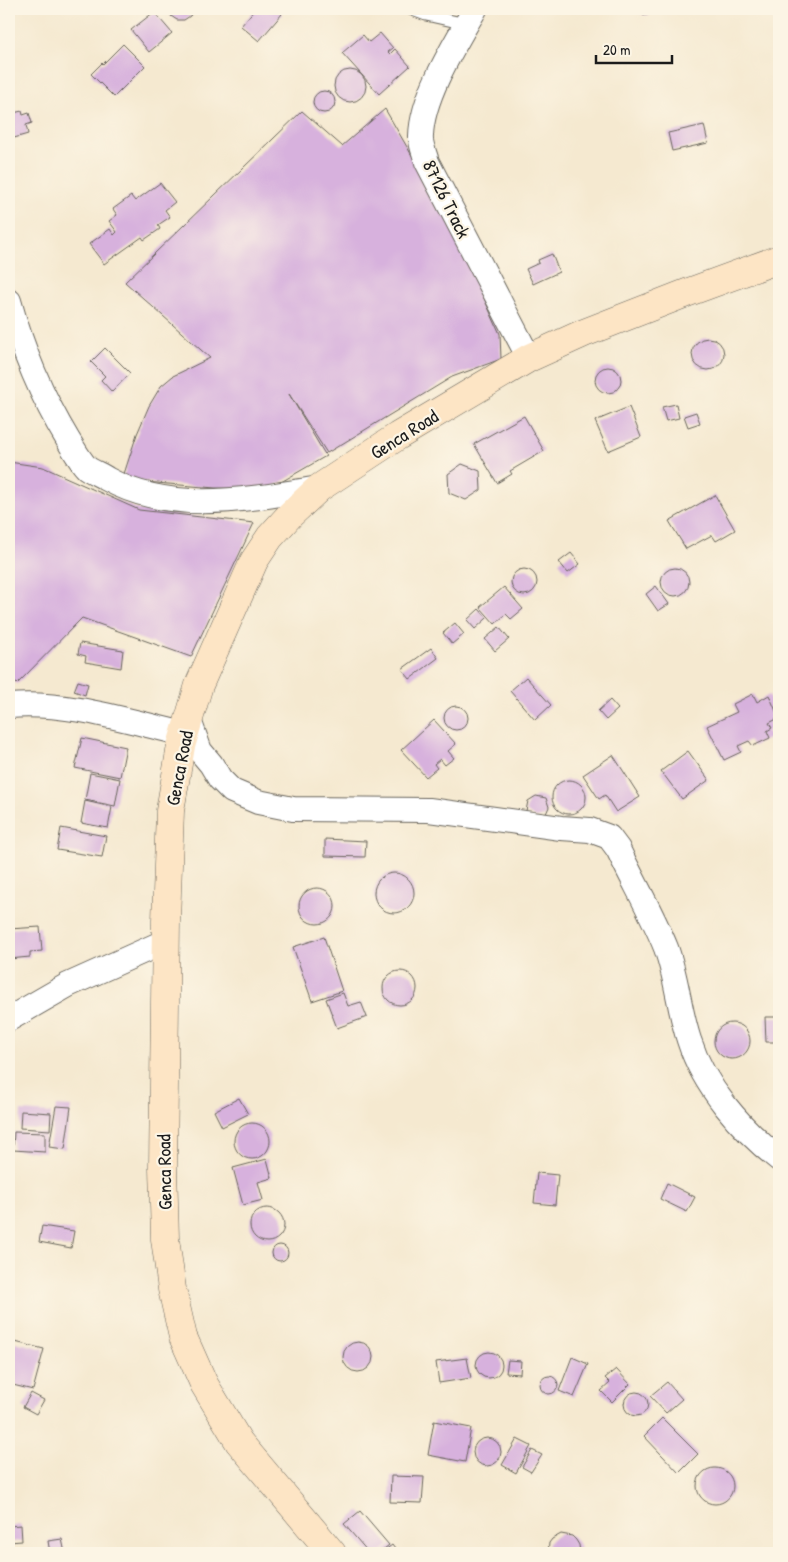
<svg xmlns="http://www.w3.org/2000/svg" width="788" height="1562" font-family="'Patrick Hand',sans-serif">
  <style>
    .building { fill: #d7b1dd }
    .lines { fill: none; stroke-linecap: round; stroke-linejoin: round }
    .lane-casing { stroke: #68645b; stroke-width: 13 }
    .street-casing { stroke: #68645b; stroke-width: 26 }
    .secondary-casing { stroke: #68645b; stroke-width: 29 }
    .lane { stroke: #fff; stroke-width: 11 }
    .street { stroke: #fff; stroke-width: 24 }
    .secondary { stroke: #fde5c5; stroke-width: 28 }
    .labels { text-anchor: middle; stroke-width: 4.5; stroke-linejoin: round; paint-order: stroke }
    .street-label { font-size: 19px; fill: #1c1c1c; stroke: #fcf5e5 }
  </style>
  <rect width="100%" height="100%" fill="#fcf5e5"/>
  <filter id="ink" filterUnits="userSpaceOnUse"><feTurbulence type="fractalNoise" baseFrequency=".02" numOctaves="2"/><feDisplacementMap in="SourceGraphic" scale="10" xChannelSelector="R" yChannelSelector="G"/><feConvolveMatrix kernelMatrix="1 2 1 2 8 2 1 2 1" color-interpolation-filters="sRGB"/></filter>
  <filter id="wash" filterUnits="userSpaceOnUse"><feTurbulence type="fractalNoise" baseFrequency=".0096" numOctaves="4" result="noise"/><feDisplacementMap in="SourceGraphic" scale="20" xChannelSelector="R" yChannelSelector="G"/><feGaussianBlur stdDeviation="1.12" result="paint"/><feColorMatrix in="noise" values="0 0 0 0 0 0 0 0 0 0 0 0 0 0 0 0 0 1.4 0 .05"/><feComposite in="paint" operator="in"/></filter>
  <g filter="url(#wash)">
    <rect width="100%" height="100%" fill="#f5e9d0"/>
    <g id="blocks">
      <!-- building -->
      <path class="building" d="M168 9H194L193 11 190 16 184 20H177L171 16Z
        M255 9H276L282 14 259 41 241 26Z
        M634 9H660L654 13 646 15 638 13Z
        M154 12 172 33 149 52 131 30Z
        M380 33 393 48 388 52 390 54 395 49 410 66 379 94 342 53 363 35 369 42Z
        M123 44 145 66 114 97 91 74 102 63 103 64Z
        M334 86a16 16 0 1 1 32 0a16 16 0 1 1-32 0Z
        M313 102a11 11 0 1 1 22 0a11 11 0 1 1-22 0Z
        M385 109 447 216 500 334 501 359 452 377 327 453 289 394 326 456 269 489 215 488 122 480 137 434 149 406 161 386 173 376 210 358 125 282 302 111 342 146Z
        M22 111 23 115 29 113 32 123 26 125 28 134 14 138 13 135 9 136V114Z
        M704 125 708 143 672 151 668 133Z
        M160 183 175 202 165 210 170 217 158 225 160 229 144 240 142 237 104 264 89 244 110 229 114 235 117 232 109 221 117 215 113 209 131 196 135 201Z
        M552 254 559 272 533 284 526 269 539 263 538 260Z
        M692 354a16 16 0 1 1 32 0a16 16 0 1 1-32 0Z
        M105 348 130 373 112 392 101 380 105 376 91 362Z
        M595 380a13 13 0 1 1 26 0a13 13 0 1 1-26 0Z
        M676 404 679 418 666 421 662 407Z
        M629 407 641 437 608 451 595 421Z
        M696 412 700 423 688 427 684 416Z
        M524 416 544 451 510 471 512 474 497 483 474 444Z
        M9 462 43 467 139 510 254 523 191 657 82 618 17 684 9 677Z
        M462 464 480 471 481 490 466 500 449 493 448 474Z
        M715 495 735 530 716 541 712 535 686 549 669 521Z
        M571 553 580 564 568 573 559 562Z
        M661 582a14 14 0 1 1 28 0a14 14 0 1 1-28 0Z
        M511 582a13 13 0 1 1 26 0a13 13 0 1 1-26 0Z
        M656 586 669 604 658 611 646 594Z
        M504 587 523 609 511 619 506 614 495 624 480 607Z
        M479 609 487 618 475 629 467 620Z
        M455 623 464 634 452 644 443 633Z
        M499 627 509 639 495 651 485 639Z
        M80 643 123 650 121 668 85 662 86 656 78 654Z
        M431 648 438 658 410 679 402 669Z
        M526 677 551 705 535 720 510 691Z
        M78 681 88 684 85 695 74 691Z
        M753 694 757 702 769 695 779 718 769 723 772 728 767 731 770 738 753 746 749 741 738 746 741 752 724 760 707 726 737 712 733 704Z
        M610 700 618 709 606 720 598 711Z
        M444 718a12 12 0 1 1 24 0a12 12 0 1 1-24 0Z
        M434 720 456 744 448 751 454 758 445 765 440 759 434 764 437 768 426 777 401 750Z
        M82 738 126 747 120 777 75 768Z
        M688 751 709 780 682 799 661 771Z
        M613 755 640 797 616 812 605 795 599 799 583 775Z
        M90 773 120 779 115 806 85 800Z
        M552 797a17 17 0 1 1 34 0a17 17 0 1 1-34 0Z
        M536 796 546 798 549 807 545 816 535 818 526 811 528 801Z
        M85 801 112 807 108 828 81 823Z
        M61 828 106 836 102 857 57 850Z
        M325 839 366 841 365 857 325 856Z
        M374 893a20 20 0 1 1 40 0a20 20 0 1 1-40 0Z
        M299 906a18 18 0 1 1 36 0a18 18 0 1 1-36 0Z
        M40 927 42 951 30 952V957L9 959V929Z
        M324 937 342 991 312 1001 293 947Z
        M383 988a17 17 0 1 1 34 0a17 17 0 1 1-34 0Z
        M343 993 348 1006 361 1002 367 1017 337 1028 326 999Z
        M765 1017H779V1042H766Z
        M714 1041a18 18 0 1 1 36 0a18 18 0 1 1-36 0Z
        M239 1098 248 1114 222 1127 214 1111Z
        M56 1106 71 1107 65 1149 49 1147Z
        M21 1111 51 1113 50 1130 20 1128Z
        M234 1141a18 18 0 1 1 36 0a18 18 0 1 1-36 0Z
        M14 1132 45 1133V1152L13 1150Z
        M267 1159 272 1178 258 1182 263 1200 243 1205 233 1168Z
        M537 1173 558 1175 555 1205 534 1203Z
        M667 1183 695 1197 687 1212 660 1199Z
        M250 1225a17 17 0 1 1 34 0a17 17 0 1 1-34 0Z
        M42 1226 74 1231 71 1248 39 1242Z
        M272 1253a8 8 0 1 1 16 0a8 8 0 1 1-16 0Z
        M15 1342 44 1349 33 1390 9 1384V1365Z
        M343 1357a15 15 0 1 1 30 0a15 15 0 1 1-30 0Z
        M476 1365a13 13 0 1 1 26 0a13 13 0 1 1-26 0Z
        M572 1357 588 1364 574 1397 559 1391Z
        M467 1358 471 1378 439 1383 436 1362Z
        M508 1360 521 1361 520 1374 506 1373Z
        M616 1369 630 1384 612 1402 601 1391 610 1383 605 1378Z
        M540 1385a9 9 0 1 1 18 0a9 9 0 1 1-18 0Z
        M667 1382 682 1399 666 1413 650 1396Z
        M624 1404a12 12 0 1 1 24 0a12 12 0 1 1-24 0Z
        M31 1393 44 1400 36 1414 23 1407Z
        M662 1418 698 1454 679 1473 644 1436Z
        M434 1421 471 1428 465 1462 428 1455Z
        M473 1452a14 14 0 1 1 28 0a14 14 0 1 1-28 0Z
        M517 1439 531 1446 516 1473 502 1465Z
        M532 1450 542 1455 531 1472 522 1467Z
        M697 1486a18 18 0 1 1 36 0a18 18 0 1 1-36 0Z
        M391 1476 424 1477 422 1503 390 1502Z
        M360 1511 389 1545 379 1553H369L344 1524Z
        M21 1525 22 1541 9 1542V1526Z
        M561 1534 572 1536 576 1540 579 1545 580 1553H548L549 1543 552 1539Z
        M62 1539 65 1553H50L48 1541Z
        M392 1545 398 1553H381Z"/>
    </g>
  </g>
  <g filter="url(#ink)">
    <use href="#blocks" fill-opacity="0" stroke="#68645b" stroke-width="1"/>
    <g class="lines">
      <defs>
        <path id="lane" d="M410 9 426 15 466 24"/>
        <path id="street" d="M475 9C455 44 422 96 421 136 420 144 425 154 427 162L529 358
          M9 301C22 349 42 397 68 440 73 448 80 461 87 468 93 472 101 475 107 479 172 515 250 499 319 488
          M9 706C68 701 127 721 185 734
          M189 720 200 751 211 764 220 779 232 791 258 802 293 809 429 810 561 828 590 830 609 837 618 849C633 881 653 915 666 948 677 978 679 1010 689 1040 704 1087 741 1129 779 1159
          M9 1019 68 985 166 941"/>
        <path id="secondary" d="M332 1553 239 1442 204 1384 183 1337 172 1289 165 1239 163 1167 166 920 170 811 181 746 199 685 254 561 270 537 290 515 319 488 398 436 529 358 584 333 689 292 779 259"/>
      </defs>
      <!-- lane casing -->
      <use href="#lane" class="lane-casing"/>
      <!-- street casing -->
      <use href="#street" class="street-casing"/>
      <!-- secondary casing -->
      <use href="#secondary" class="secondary-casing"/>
      <!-- lane -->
      <use href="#lane" class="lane"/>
      <!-- street -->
      <use href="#street" class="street"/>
      <!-- secondary -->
      <use href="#secondary" class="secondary"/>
    </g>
  </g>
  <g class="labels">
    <!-- street labels -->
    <g class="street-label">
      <text transform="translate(447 199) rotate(64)" y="7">87126 Track</text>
      <text transform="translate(404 434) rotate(-32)" y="7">Genca Road</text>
      <text transform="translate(179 768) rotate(-79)" y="7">Genca Road</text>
      <text transform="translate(164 1172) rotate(-91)" y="7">Genca Road</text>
    </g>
  </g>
  <!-- margin -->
  <rect width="788" height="1562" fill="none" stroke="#fcf5e5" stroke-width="30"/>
  <!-- scale -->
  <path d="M596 55v8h76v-8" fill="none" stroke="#1c1c1c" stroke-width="2.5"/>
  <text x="603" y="55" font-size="15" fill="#1c1c1c" stroke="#fcf5e5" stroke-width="4" paint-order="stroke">20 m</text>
</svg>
